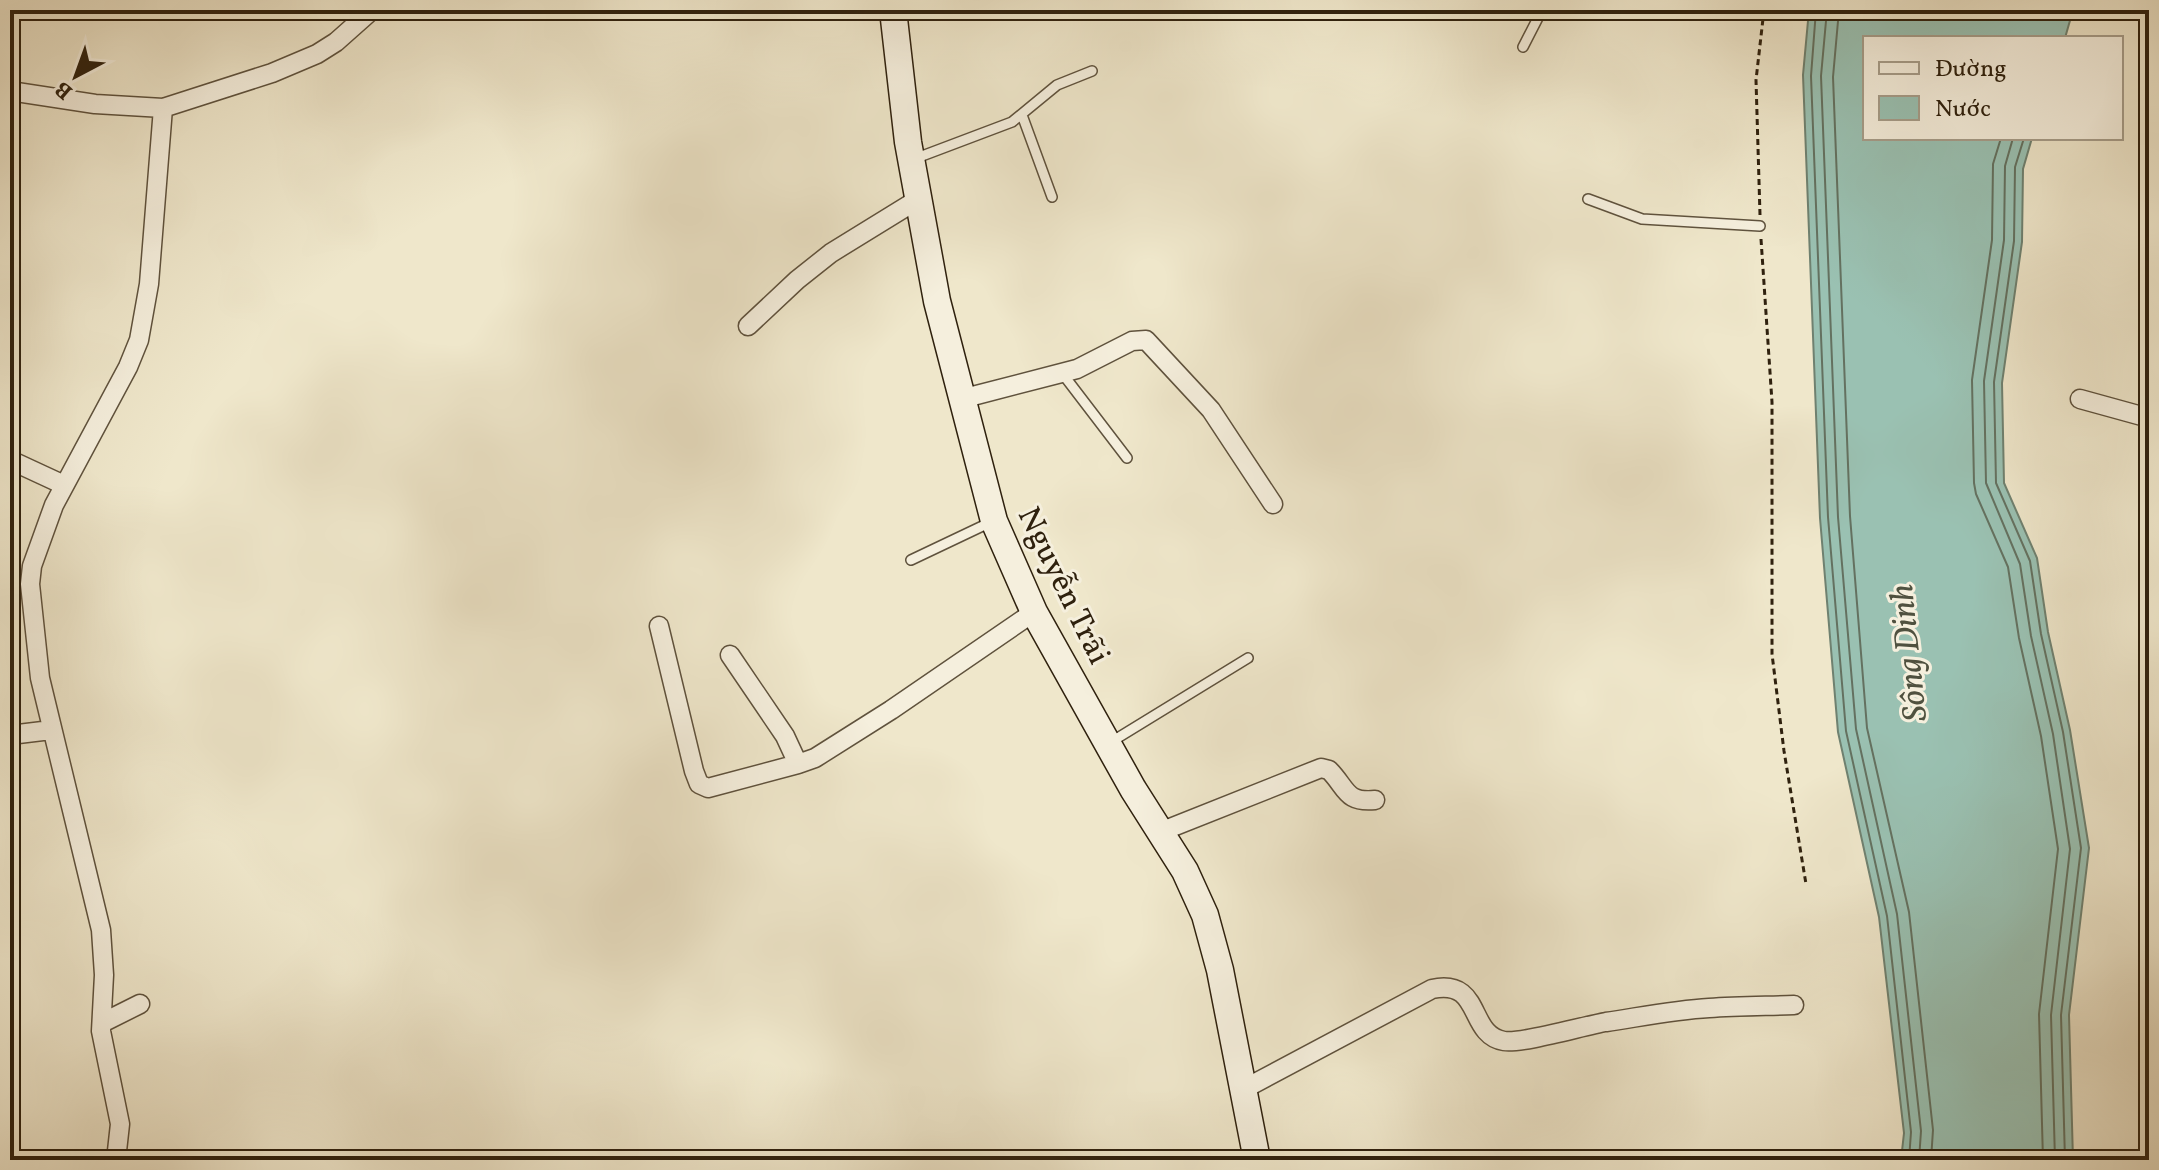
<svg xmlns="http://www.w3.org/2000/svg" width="2159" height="1170" font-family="Vollkorn,serif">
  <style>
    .water { fill: #9ac1b2; stroke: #6f8170; stroke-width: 2 }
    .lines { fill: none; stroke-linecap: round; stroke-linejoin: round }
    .shore { stroke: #647160; stroke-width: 2 }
    .lane-casing { stroke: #5f523d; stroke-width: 12 }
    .street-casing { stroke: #5f523d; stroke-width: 21 }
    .secondary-casing { stroke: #2f210e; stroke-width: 29 }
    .path { stroke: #2f210e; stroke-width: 3; stroke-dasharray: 6 4; stroke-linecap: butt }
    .lane { stroke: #f5efdd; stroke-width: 9 }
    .street { stroke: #f5efdd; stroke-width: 18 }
    .secondary { stroke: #f5efdd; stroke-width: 26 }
    .labels { text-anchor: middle; stroke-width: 6; stroke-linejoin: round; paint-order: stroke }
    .street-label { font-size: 32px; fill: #2f210e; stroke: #f5efdd }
    .water-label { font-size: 34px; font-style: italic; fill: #4f513f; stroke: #f5efdd }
  </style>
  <rect width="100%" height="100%" fill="#efe7cb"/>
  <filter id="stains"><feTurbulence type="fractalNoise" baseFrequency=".0025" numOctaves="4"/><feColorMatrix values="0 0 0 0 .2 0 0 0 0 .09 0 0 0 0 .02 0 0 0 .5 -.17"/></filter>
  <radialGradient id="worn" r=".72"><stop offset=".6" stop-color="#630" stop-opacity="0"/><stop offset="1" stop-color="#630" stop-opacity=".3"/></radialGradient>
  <!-- water -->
  <path class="water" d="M1809 10H2073L2065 38H1865V138H2032L2023 169 2022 242 2002 383 2004 483 2037 558 2048 632 2070 730 2089 848 2069 1015 2073 1160H1901L1904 1133 1879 917 1838 732 1820 518 1803 75Z"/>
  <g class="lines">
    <!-- shore -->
    <path class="shore" d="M1816 10 1811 76 1828 517 1846 731 1887 916 1911 1132 1909 1160
      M1827 10 1821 76 1838 517 1856 729 1897 914 1921 1131 1919 1160
      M1839 10 1833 77 1850 516 1867 728 1909 912 1933 1130 1931 1160
      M2001 138 1993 164 1992 240 1972 380 1974 483 1976 494 2008 567 2019 638 2041 736 2058 849 2039 1014 2043 1160
      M2013 138 2005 166 2004 240 1984 381 1986 483 2020 564 2031 636 2053 734 2070 849 2051 1015 2055 1160
      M2024 138 2015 167 2014 241 1994 382 1996 483 2030 561 2041 634 2063 732 2081 848 2061 1015 2065 1160"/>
    <defs>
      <path id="lane" d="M1523 47 1542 10
        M1022 115 1052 197
        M914 159 1012 122 1057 85 1092 71
        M1588 199 1642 219 1760 226
        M1062 373 1127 458
        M911 560 991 522
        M1111 742 1248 658"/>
      <path id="street" d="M10 91 95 104 163 108 272 73 317 54 336 42 372 10
        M748 326 797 280 831 253 917 200
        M961 399 1077 369 1132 341 1146 340 1211 410 1273 504
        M2080 399 2149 418
        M10 460 64 485
        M659 626 694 771 699 784 708 788 798 764
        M730 655 785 736 798 764 815 758 891 710 1034 612
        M10 735 51 730
        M1160 832 1321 768 1329 770C1347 788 1345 803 1375 800
        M102 1023 140 1004
        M1244 1089 1432 989C1483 978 1467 1035 1504 1041 1522 1044 1583 1026 1606 1022 1640 1017 1674 1010 1709 1008 1737 1006 1766 1006 1794 1005
        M116 1160 120 1124 101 1031 104 975 101 930 40 678 30 584 32 566 54 505 128 367 139 340 149 284 163 108"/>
      <path id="secondary" d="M893 10 908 142 937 301 994 521 1034 612 1133 789 1185 871 1205 915 1220 970 1257 1160"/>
    </defs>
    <!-- lane casing -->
    <use href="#lane" class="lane-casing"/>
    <!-- street casing -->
    <use href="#street" class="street-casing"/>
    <!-- secondary casing -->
    <use href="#secondary" class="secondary-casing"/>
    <!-- path -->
    <path class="path" d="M1760 215 1756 80 1764 10
      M1761 239 1772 402V654L1784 751 1806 884"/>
    <!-- lane -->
    <use href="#lane" class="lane"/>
    <!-- street -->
    <use href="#street" class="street"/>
    <!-- secondary -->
    <use href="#secondary" class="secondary"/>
  </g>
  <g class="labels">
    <!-- street labels -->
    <g class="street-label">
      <text transform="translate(1065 585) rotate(64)" y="11">Nguyễn Trãi</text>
    </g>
    <!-- water labels -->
    <g class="water-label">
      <text transform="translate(1907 653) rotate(-96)" y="12">Sông Dinh</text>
    </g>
  </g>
  <!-- margin -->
  <rect width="2159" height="1170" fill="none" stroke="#efe7cb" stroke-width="40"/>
  <rect x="12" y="12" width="2135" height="1146" fill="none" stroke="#2f210e" stroke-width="4"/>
  <rect x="20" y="20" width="2119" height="1130" fill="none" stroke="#2f210e" stroke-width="2"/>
  <!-- legend -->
  <rect x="1863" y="36" width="260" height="104" fill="#f5efdd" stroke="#a69d8a" stroke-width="2"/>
  <rect x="1879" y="62" width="40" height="12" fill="#f5efdd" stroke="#a69d8a" stroke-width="2"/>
  <text x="1935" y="76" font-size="24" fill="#2f210e">Đường</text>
  <rect x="1879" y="96" width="40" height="24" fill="#9ac1b2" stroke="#a69d8a" stroke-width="2"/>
  <text x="1935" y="116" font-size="24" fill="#2f210e">Nước</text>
  <!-- north arrow -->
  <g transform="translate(76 76) rotate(221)" stroke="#f5efdd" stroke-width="6" paint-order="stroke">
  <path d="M0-6L14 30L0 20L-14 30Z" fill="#2f210e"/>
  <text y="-12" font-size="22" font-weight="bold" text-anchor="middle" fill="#2f210e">B</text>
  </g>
  <rect width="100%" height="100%" filter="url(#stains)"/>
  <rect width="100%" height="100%" fill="url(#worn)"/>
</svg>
